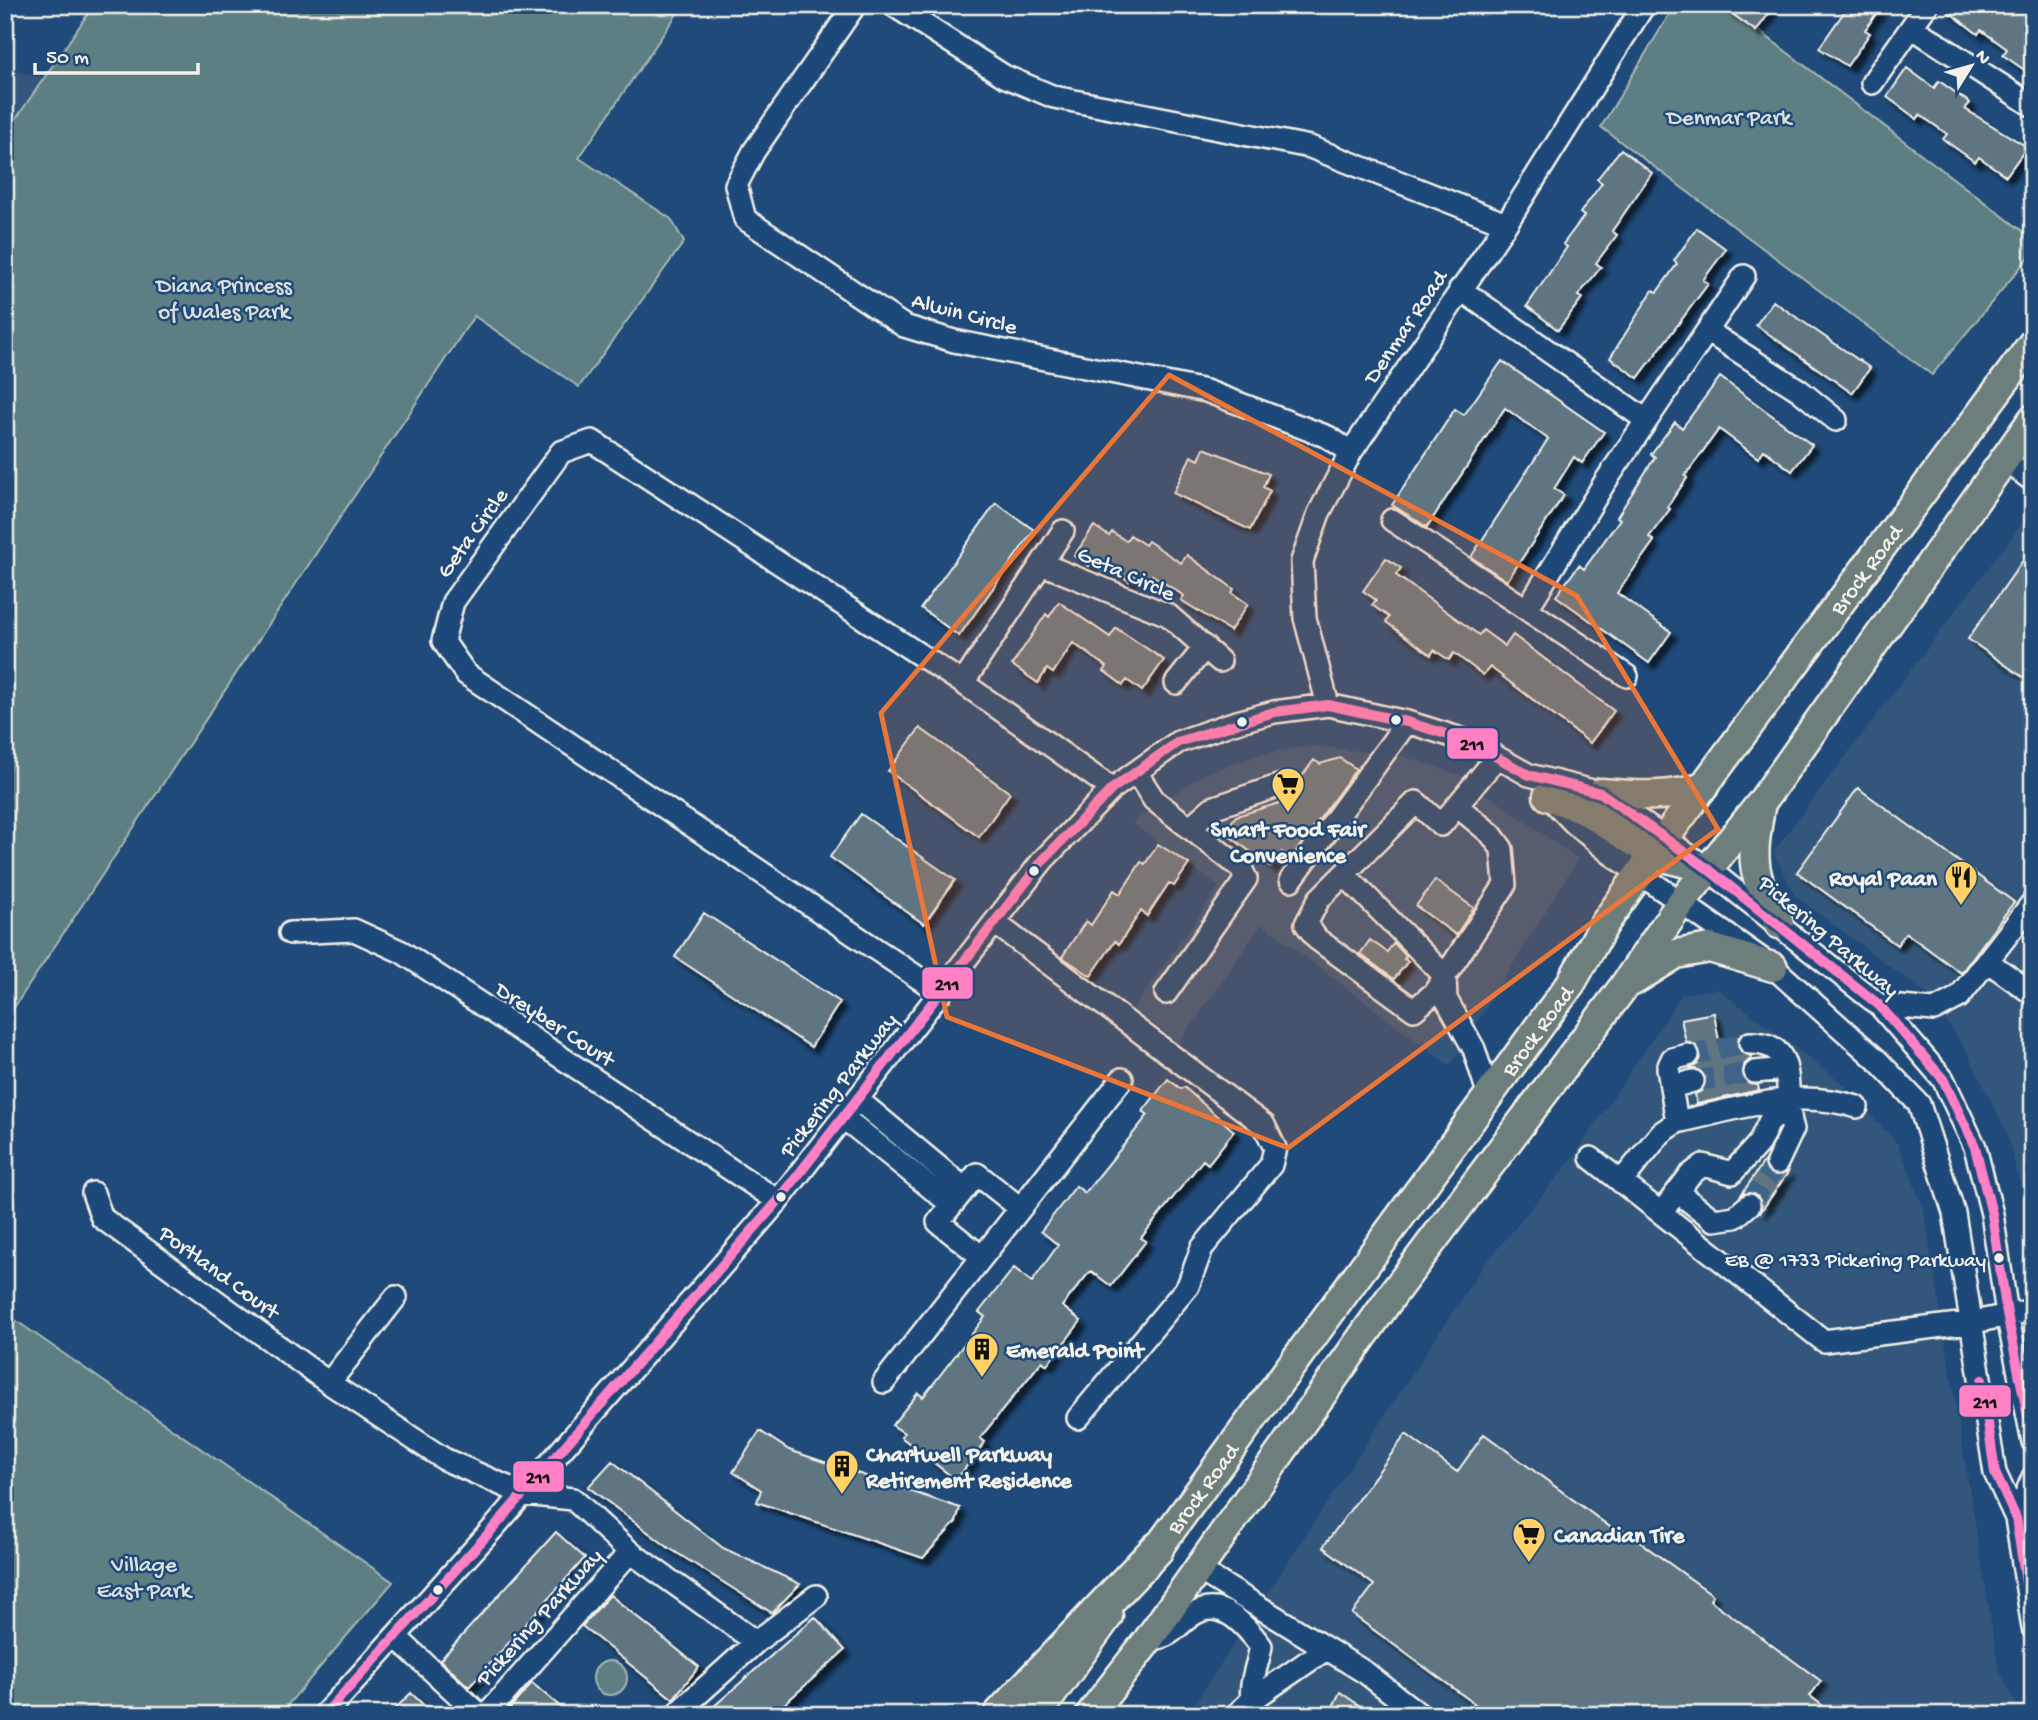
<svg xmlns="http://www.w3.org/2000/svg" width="2038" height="1720" font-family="'Gochi Hand',sans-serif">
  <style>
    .built { fill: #33577c }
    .green { fill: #5d7e82; stroke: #a8b8b5; stroke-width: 2 }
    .building { fill: #617482; stroke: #f4f1e8; stroke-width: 2; filter: url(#shadow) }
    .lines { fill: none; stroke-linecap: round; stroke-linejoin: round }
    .minor-tunnel { stroke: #3f638a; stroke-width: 21; stroke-dasharray: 21 10; stroke-linecap: butt }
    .minor-casing { stroke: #f4f1e8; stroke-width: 26 }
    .major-casing { stroke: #f4f1e8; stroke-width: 33 }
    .highway-casing { stroke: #f4f1e8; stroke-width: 37 }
    .minor { stroke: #1f4a7a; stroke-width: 21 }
    .major { stroke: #6d7e7c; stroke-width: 28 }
    .highway { stroke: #6d7e7c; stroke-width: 32 }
    .bus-1-casing { stroke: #1f4a7a; stroke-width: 16 }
    .bus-1 { stroke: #ff80c5; stroke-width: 10 }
    .marked { fill: #ea7738; fill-opacity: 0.2; stroke: #ea7738; stroke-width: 5; stroke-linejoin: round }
    .bus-dot { fill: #f4f1e8; stroke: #1f4a7a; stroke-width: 2.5 }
    .labels { text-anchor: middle; stroke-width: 5; stroke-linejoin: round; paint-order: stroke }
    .bus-label { font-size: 21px; fill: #f4f1e8; stroke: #1f4a7a; text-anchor: end }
    .park-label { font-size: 23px; fill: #dde0d9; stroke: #1f4a7a }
    .street-label { font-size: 23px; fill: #f4f1e8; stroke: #1f4a7a }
    .poi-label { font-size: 23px; font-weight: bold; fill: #f4f1e8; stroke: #1f4a7a; text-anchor: start }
    .line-badge { stroke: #1f4a7a; stroke-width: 2.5 }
    .pale-badge-label { font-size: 19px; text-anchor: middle; font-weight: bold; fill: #111 }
  </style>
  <defs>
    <filter id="shadow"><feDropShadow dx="6" dy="6" stdDeviation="2" flood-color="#0009"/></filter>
  </defs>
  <rect width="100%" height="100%" fill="#1f4a7a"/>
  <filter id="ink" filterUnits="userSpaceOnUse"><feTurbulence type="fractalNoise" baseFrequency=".0143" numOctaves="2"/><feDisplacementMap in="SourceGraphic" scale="14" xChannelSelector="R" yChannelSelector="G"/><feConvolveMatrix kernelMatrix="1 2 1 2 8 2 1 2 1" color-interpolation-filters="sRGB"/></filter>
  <g filter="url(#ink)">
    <!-- built -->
    <path class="built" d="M5 68 44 78 5 135Z
      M2033 509V1237L2007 1134 1966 1050 1928 995 1795 896 1773 852Z
      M1312 746 1403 756 1460 775 1578 859 1450 1066 1262 924 1179 1043 1133 1009 1219 887 1132 823 1201 775 1258 755Z
      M1718 989 1846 1086 1843 1118 1858 1102 1898 1144 1924 1209 1999 1670 2022 1715H1187L1483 1266 1572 1159 1682 994Z"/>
    <!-- green -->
    <path class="green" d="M94 5H683L579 158 671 219 684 242 579 387 474 316 5 1021V135Z
      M1675 5H1725L2033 239V252L1932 375 1601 127Z
      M5 1313 393 1582 279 1715H5Z
      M593 1678a17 17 0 1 1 34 0a17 17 0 1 1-34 0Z"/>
    <!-- building -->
    <path class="building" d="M1720 5H1775L1756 31Z
      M1849 5H1882L1865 30 1870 33 1847 66 1819 48Z
      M1940 5H2012L2030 18 2026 24 2033 29V76L2003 55 2007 49 1981 30 1978 34Z
      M1907 68 1934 88 1939 81 1970 103 1965 109 2027 147 2006 176 1979 157 1975 162 1943 139 1947 134 1920 115 1917 119 1887 97Z
      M1621 149 1652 173 1612 231 1617 235 1596 263 1601 267 1578 296 1582 298 1558 330 1527 306 1567 247 1563 244 1584 216 1580 213 1602 183 1597 179Z
      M1697 228 1726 249 1703 280 1708 284 1638 378 1610 358 1653 290 1657 292 1677 264 1674 261Z
      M1773 301 1870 368 1852 393 1756 325Z
      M1502 361 1604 432 1582 463 1574 457 1554 489 1564 495 1507 581 1471 557 1548 439 1505 408 1427 527 1392 505 1455 409 1464 415Z
      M1720 377 1812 445 1792 471 1764 450 1758 458 1719 429 1685 476 1687 478 1667 507 1670 509 1649 537 1654 541 1617 593 1671 632 1649 663 1556 596 1579 565 1584 569 1620 519 1617 517 1655 457 1651 454 1675 422 1682 428Z
      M1204 448 1269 474 1263 487 1270 491 1250 530 1173 493 1191 456 1199 460Z
      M996 503 1034 530 959 636 921 608Z
      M1094 526 1109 536 1112 532 1126 541 1130 535 1145 545 1148 541 1181 563 1187 555 1234 589 1232 593 1248 604 1230 631 1181 600 1184 596 1152 575 1146 584 1132 575 1129 581 1111 569 1107 574 1091 563 1089 566 1074 556Z
      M2033 546V684L1968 639Z
      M1386 558 1401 568 1396 575 1479 635 1483 630 1505 646 1513 635 1614 711 1590 743 1490 667 1483 675 1454 653 1449 660 1434 650 1431 655 1386 622 1389 617 1372 605 1376 600 1363 591Z
      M1059 602 1110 637 1116 628 1164 660 1142 691 1127 680 1123 685 1104 671 1107 667 1073 643 1053 673 1047 669 1038 683 1012 665 1046 614 1049 617Z
      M920 728 1010 793 979 837 888 771Z
      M1340 758 1356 769 1291 858 1282 852 1271 867 1224 832 1236 816 1283 802 1314 760 1320 764Z
      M1858 788 2014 902 1961 973 1906 933 1897 945 1797 872Z
      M861 814 955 880 924 924 830 857Z
      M1158 844 1189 864 1174 886 1169 883 1147 916 1141 911 1119 944 1115 941 1091 976 1062 957 1086 921 1091 925 1114 890 1120 894 1141 862 1145 864Z
      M1435 880 1474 908 1456 935 1416 906Z
      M704 913 840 1002 811 1047 675 957Z
      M1370 940 1387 952 1394 943 1406 956 1404 959 1408 961 1394 979 1360 954Z
      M1714 1013 1719 1041 1739 1037 1738 1049 1752 1057 1743 1066 1742 1074 1749 1084 1758 1085 1759 1090 1697 1104 1695 1094 1703 1090 1706 1078 1702 1071 1691 1068 1698 1064 1701 1053 1697 1045 1686 1042 1681 1019Z
      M1168 1079 1181 1089 1184 1087 1234 1131 1208 1164 1203 1160 1141 1238 1146 1241 1111 1286 1091 1271 1087 1275 1062 1306 1081 1321 1047 1365 1042 1361 980 1438 985 1442 956 1480 901 1437 904 1433 892 1425 918 1393 923 1397 985 1317 979 1312 1014 1268 1032 1282 1058 1245 1041 1231 1076 1186 1085 1193 1148 1115 1143 1111Z
      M1765 1160 1766 1170 1772 1175 1779 1176 1789 1171 1760 1213 1762 1203 1758 1196 1747 1192 1741 1195Z
      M760 1431 789 1450 960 1508 956 1522 923 1558 757 1502 761 1490 733 1472Z
      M1406 1434 1457 1472 1484 1434 1617 1532 1620 1528 1713 1595 1710 1600 1821 1681 1810 1696 1835 1715H1490L1352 1614 1374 1585 1323 1547Z
      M612 1461 723 1548 800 1584 772 1613 669 1548 588 1487Z
      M556 1532 585 1558 469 1687 440 1660Z
      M610 1595 699 1667 673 1699 582 1626Z
      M815 1617 845 1650 772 1715H704Z
      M532 1683 570 1715H504Z
      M1340 1692 1373 1715H1329Z
      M411 1693 434 1715H389Z"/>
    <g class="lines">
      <!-- minor-tunnel -->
      <path class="minor-tunnel" d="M1688 1055 1750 1043
        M1693 1081 1755 1072
        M1749 1205 1777 1163"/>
      <defs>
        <path id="minor" d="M855 5 754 151 736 185 745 219 904 326 954 341 1206 391 1328 437 1351 452
          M893 5 1004 76 1054 97 1310 147 1506 224
          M1913 28 2033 106
          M1872 83 1927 5
          M1460 289 1646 420
          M1707 331 1744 276
          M2003 458 2033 481
          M1392 520 1627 676
          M1042 564 1168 615 1220 661
          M1527 609 1605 482 1707 331 1799 390 1836 420
          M963 683 1063 531
          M1176 683 1205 647
          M1328 705 1305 618 1302 561 1319 513 1351 452 1506 224 1644 5
          M1136 772 1154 800 1241 868 1246 879 1166 993
          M1552 800 1575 824 1610 853 1773 967 1877 1060 1919 1104 1954 1213 1995 1473 2016 1518 2033 1628
          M1457 806 1491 834 1502 849 1505 885 1434 993 1414 1010 1317 939 1306 924 1319 899 1416 802 1441 825 1497 757
          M1189 828 1212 808 1281 785
          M1344 874 1445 976 1446 999 1474 1049 1489 1096
          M1291 880 1407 722
          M995 923 1264 1125 1275 1148 1271 1165 1202 1248 1188 1286 1078 1418
          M290 933 354 930 402 952 778 1201
          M1987 961 2033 994
          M941 993 466 674 443 641 453 602 561 452 592 441 963 683 1112 789
          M1879 1005 1934 1010 1959 997 2033 902
          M1750 1043C1803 1042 1781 1097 1793 1129L1777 1163
          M1755 1072 1785 1069
          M1671 1087 1668 1068 1672 1059 1688 1055
          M858 1100 965 1189
          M844 1118 952 1205
          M1677 1122 1671 1087 1693 1081
          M1591 1158 1824 1341 1974 1322 2033 1310
          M1621 1182 1661 1133 1677 1122C1739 1109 1794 1087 1857 1107
          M1677 1192 1714 1220 1735 1217 1749 1205
          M93 1193 102 1218 329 1383 444 1459 523 1494 573 1499 630 1552 756 1642
          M1661 1213 1690 1175 1703 1165 1732 1173 1759 1143 1770 1120 1787 1112
          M982 1257 938 1222 977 1174 1020 1208
          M884 1382 1122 1079
          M329 1383 396 1297
          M2016 1518 2033 1477
          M1196 1568 1366 1673 1420 1715
          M397 1638 480 1715
          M1148 1640C1177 1635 1172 1628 1194 1614 1222 1597 1246 1626 1261 1646 1258 1665 1249 1683 1252 1700L1326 1649
          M324 1715 497 1524 778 1201 1043 860 1112 789 1178 742 1233 723 1274 712 1328 705 1407 722 1468 741 1529 775 1601 793 1708 869 1879 1005 1943 1079 1975 1147 1992 1214 2007 1314 2033 1442
          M486 1715 630 1552
          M675 1715 756 1642 816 1596
          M1236 1715 1252 1700"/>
        <g id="major">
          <path d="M1601 793C1637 796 1670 798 1704 787"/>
          <path d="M1548 796 1584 809 1653 854 1708 869"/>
          <path d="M1760 808C1750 865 1752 874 1779 924"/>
          <path d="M1633 981 1676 954 1710 948 1773 967"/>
          <path id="s1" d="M1144 1567 1571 983 1605 923 1665 838 2033 343"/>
          <path d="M1037 1715 1108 1616"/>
          <path d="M1090 1715 1148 1640 1395 1291 1622 989 1680 904 1761 803 2033 419"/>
        </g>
        <path id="highway" d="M1000 1715 1157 1549"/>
      </defs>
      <!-- minor casing -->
      <use href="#minor" class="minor-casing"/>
      <!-- major casing -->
      <use href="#major" class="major-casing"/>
      <!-- highway casing -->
      <use href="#highway" class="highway-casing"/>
      <!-- minor -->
      <use href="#minor" class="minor"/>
      <!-- major -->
      <use href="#major" class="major"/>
      <!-- highway -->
      <use href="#highway" class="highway"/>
      <defs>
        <path id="bus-1" d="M1982 1380 1995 1473 2016 1518 2033 1626
          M324 1715 497 1524 778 1201 1043 860 1112 789 1178 742 1274 712 1328 705 1407 722 1468 741 1529 775 1601 793 1708 869 1879 1005 1943 1079 1975 1147 1992 1214 2007 1314 2033 1441"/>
      </defs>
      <!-- bus-1 casing -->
      <use href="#bus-1" class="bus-1-casing"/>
      <!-- bus-1 -->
      <use href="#bus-1" class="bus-1"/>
    </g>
  </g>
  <!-- marked area -->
  <path class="marked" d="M1169 375 1577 596 1718 829 1288 1148 947 1017 881 713Z"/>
  <!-- icons -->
  <defs>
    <symbol id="supermarket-pin" viewBox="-11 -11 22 30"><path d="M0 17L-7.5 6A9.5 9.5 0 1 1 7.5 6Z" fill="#ffd166" stroke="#1f4a7a"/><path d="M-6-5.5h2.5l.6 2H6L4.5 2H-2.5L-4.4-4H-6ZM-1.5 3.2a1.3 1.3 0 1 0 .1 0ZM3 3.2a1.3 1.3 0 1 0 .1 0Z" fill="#111"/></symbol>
    <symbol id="restaurant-pin" viewBox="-11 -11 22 30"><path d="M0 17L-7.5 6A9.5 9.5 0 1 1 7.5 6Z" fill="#ffd166" stroke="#1f4a7a"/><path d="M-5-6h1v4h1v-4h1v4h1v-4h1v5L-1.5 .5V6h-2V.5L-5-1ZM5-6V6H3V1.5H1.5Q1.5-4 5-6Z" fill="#111"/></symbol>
    <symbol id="building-pin" viewBox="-11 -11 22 30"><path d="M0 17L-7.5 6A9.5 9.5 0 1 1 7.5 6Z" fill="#ffd166" stroke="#1f4a7a"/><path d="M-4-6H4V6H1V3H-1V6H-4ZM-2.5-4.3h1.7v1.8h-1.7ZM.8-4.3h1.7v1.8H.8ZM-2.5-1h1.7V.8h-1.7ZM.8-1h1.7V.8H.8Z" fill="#111"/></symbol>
  </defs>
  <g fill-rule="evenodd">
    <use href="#supermarket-pin" x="1269" y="765" width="38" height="52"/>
    <use href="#restaurant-pin" x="1942" y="858" width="38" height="52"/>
    <use href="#building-pin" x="963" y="1330" width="38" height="52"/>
    <use href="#building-pin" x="823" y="1447" width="38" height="52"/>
    <use href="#supermarket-pin" x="1510" y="1515" width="38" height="52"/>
  </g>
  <!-- markers -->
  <g class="bus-dot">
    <circle cx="1396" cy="720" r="6"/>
    <circle cx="1242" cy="722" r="6"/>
    <circle cx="1034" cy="871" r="6"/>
    <circle cx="781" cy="1197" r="6"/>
    <circle cx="1999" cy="1258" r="6"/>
    <circle cx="438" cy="1590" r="6"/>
  </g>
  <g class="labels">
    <!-- bus labels -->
    <g class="bus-label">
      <text x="1986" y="1266">EB @ 1733 Pickering Parkway</text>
    </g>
    <!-- park labels -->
    <g class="park-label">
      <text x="1729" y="124">Denmar Park</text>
      <text x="224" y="292">Diana Princess<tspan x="224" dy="26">of Wales Park</tspan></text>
      <text x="144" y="1571">Village<tspan x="144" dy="26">East Park</tspan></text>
    </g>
    <!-- street labels -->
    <g class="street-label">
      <text transform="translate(965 312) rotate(15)" y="8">Alwin Circle</text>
      <text transform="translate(1404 326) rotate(-56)" y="8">Denmar Road</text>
      <text transform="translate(471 532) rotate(-54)" y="8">Geta Circle</text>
      <text dy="8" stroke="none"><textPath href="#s1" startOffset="1232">Brock Road</textPath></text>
      <text transform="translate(1127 572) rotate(24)" y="8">Geta Circle</text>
      <text transform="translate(1830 935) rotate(40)" y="8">Pickering Parkway</text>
      <text transform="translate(556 1023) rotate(33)" y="8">Dreyber Court</text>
      <text dy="8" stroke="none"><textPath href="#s1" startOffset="665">Brock Road</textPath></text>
      <text transform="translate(837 1084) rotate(-52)" y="8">Pickering Parkway</text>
      <text transform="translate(220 1271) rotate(36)" y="8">Portland Court</text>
      <text dy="8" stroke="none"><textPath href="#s1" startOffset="98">Brock Road</textPath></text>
      <text transform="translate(538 1616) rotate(-48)" y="8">Pickering Parkway</text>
    </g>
    <!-- poi labels -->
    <g class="poi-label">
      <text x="1288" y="836" text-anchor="middle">Smart Food Fair<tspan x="1288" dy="26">Convenience</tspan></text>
      <text x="1937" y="885" text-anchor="end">Royal Paan</text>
      <text x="1006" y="1357">Emerald Point</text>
      <text x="866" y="1461">Chartwell Parkway<tspan x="866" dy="26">Retirement Residence</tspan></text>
      <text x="1554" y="1542">Canadian Tire</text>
    </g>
  </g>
  <g class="line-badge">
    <rect x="1446" y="727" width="53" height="33" rx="7" fill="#ff80c5"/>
    <rect x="921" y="966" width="53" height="34" rx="7" fill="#ff80c5"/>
    <rect x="1958" y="1384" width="54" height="34" rx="7" fill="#ff80c5"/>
    <rect x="512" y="1460" width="53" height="33" rx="7" fill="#ff80c5"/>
  </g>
  <g class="pale-badge-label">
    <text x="1472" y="750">211</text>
    <text x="947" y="990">211</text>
    <text x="1985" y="1408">211</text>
    <text x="538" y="1483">211</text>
  </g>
  <!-- margin -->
  <rect width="2038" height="1720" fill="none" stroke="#1f4a7a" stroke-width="28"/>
  <rect x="14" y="14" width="2010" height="1692" fill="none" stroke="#f4f1e8" stroke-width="2.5" filter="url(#ink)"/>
  <!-- north arrow -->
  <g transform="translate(1971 66) rotate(53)" stroke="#1f4a7a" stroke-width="5" paint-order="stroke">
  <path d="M0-5L12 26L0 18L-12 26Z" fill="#f4f1e8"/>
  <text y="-10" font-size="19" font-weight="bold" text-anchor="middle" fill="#f4f1e8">N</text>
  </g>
  <!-- scale -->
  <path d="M35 63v10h163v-10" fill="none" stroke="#f4f1e8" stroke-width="3.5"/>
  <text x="46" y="63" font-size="21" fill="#f4f1e8" stroke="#1f4a7a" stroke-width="5" paint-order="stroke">50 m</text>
</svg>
